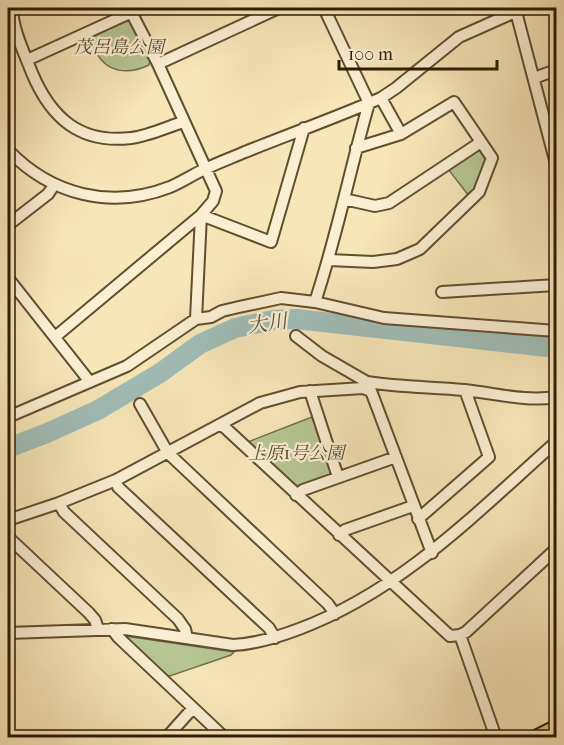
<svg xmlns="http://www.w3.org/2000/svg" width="564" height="745" font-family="'IM FELL French Canon','Noto Serif JP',serif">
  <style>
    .green { fill: #b7c693; stroke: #73704b; stroke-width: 1.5 }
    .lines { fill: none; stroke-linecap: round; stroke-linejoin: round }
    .river { stroke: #a0bdb7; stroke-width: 20 }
    .minor-casing { stroke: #614e30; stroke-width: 14 }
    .highway-casing { stroke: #2f1b03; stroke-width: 20 }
    .minor { stroke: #faefd1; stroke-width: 10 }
    .highway { stroke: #ecc37c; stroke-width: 16 }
    .labels { text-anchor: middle; stroke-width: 4.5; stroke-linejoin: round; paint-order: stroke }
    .park-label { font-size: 18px; font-style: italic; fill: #584e2e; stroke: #faefd1 }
    .water-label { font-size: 20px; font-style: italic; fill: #575442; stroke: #faefd1 }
  </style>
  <rect width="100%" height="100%" fill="#f7e6b8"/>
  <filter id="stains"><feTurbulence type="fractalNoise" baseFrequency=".00333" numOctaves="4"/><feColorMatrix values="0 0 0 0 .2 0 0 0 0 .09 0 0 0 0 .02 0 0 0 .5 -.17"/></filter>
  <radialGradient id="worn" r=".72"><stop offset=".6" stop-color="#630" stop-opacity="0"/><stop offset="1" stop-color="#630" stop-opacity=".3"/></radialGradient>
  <!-- green -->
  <path class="green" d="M124 18 130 19 150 59 149 65C128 75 107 73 96 52 93 45 90 41 91 34Z
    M477 150 481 151 488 160 473 192 469 196 448 169Z
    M312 417 331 471 328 477 297 487 245 443Z
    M125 636 234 652 231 655 167 677Z"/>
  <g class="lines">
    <!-- river -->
    <path class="river" d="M8 448 47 433 98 410 160 373 200 344 235 328 273 320 296 319 556 348"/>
    <defs>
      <path id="minor" d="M12 8C13 31 24 52 32 73 51 118 80 144 131 138 148 136 167 127 183 122
        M515 8 556 164
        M27 60 141 8
        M158 64 279 8
        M534 78 556 70
        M381 98 401 134
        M8 150C51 195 111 210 170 187 182 182 192 175 203 170 217 163 231 158 245 152 290 134 337 117 381 98L396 88 459 37 524 8
        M344 199 375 206 389 203 481 142
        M8 225 48 194 54 185
        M329 260 373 262 397 259 420 249 479 192 492 158 454 102 401 134 356 148
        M8 278 90 382
        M442 292 556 285
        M315 302C337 236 350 169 369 103L324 8
        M196 319 201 215 271 242 304 128
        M296 336 322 356 367 382
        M55 337 201 215 213 201 216 191 158 64 129 8
        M363 388 367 382C399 387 431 387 464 390 495 393 525 402 556 397
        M310 391 338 477
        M140 404 168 453 328 604 335 614
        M8 417 127 366 196 319 211 317 222 311 239 307 281 298 315 302 384 318 556 331
        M221 424 450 636 460 635 466 632 556 549
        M116 480 118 487 269 628 275 638
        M296 495 303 490 396 457
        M59 503 64 512 178 619 185 629 187 638
        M418 519 489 457 465 390
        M8 520 59 503 116 480 260 403 300 392 363 388 371 391 432 553
        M339 535 345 530 413 506
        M8 537 89 613 95 620 98 629
        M112 629 118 637 225 738
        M8 633 125 629 233 645C256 644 278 637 299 629 401 591 477 512 556 442
        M460 635 494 732
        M166 738 193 708"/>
      <path id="highway" d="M538 738 556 729"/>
    </defs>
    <!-- minor casing -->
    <use href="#minor" class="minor-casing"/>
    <!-- highway casing -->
    <use href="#highway" class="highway-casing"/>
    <!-- minor -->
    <use href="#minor" class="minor"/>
    <!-- highway -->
    <use href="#highway" class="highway"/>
  </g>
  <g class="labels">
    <!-- park labels -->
    <g class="park-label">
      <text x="119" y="53">茂呂島公園</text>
      <text x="296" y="459">上原1号公園</text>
    </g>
    <!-- water labels -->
    <g class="water-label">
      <text transform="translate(267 323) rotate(-8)" y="7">大川</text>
    </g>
  </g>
  <!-- margin -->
  <rect width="564" height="745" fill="none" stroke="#f7e6b8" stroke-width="30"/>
  <rect x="9" y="9" width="546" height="727" fill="none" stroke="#2f1b03" stroke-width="3"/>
  <rect x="15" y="15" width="534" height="715" fill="none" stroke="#2f1b03" stroke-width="1.5"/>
  <!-- scale -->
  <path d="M339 60v9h158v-9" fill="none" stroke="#2f1b03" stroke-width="3"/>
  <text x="348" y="60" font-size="18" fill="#2f1b03" stroke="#faefd1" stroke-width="4.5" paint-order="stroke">100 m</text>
  <rect width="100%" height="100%" filter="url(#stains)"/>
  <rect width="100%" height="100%" fill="url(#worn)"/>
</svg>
